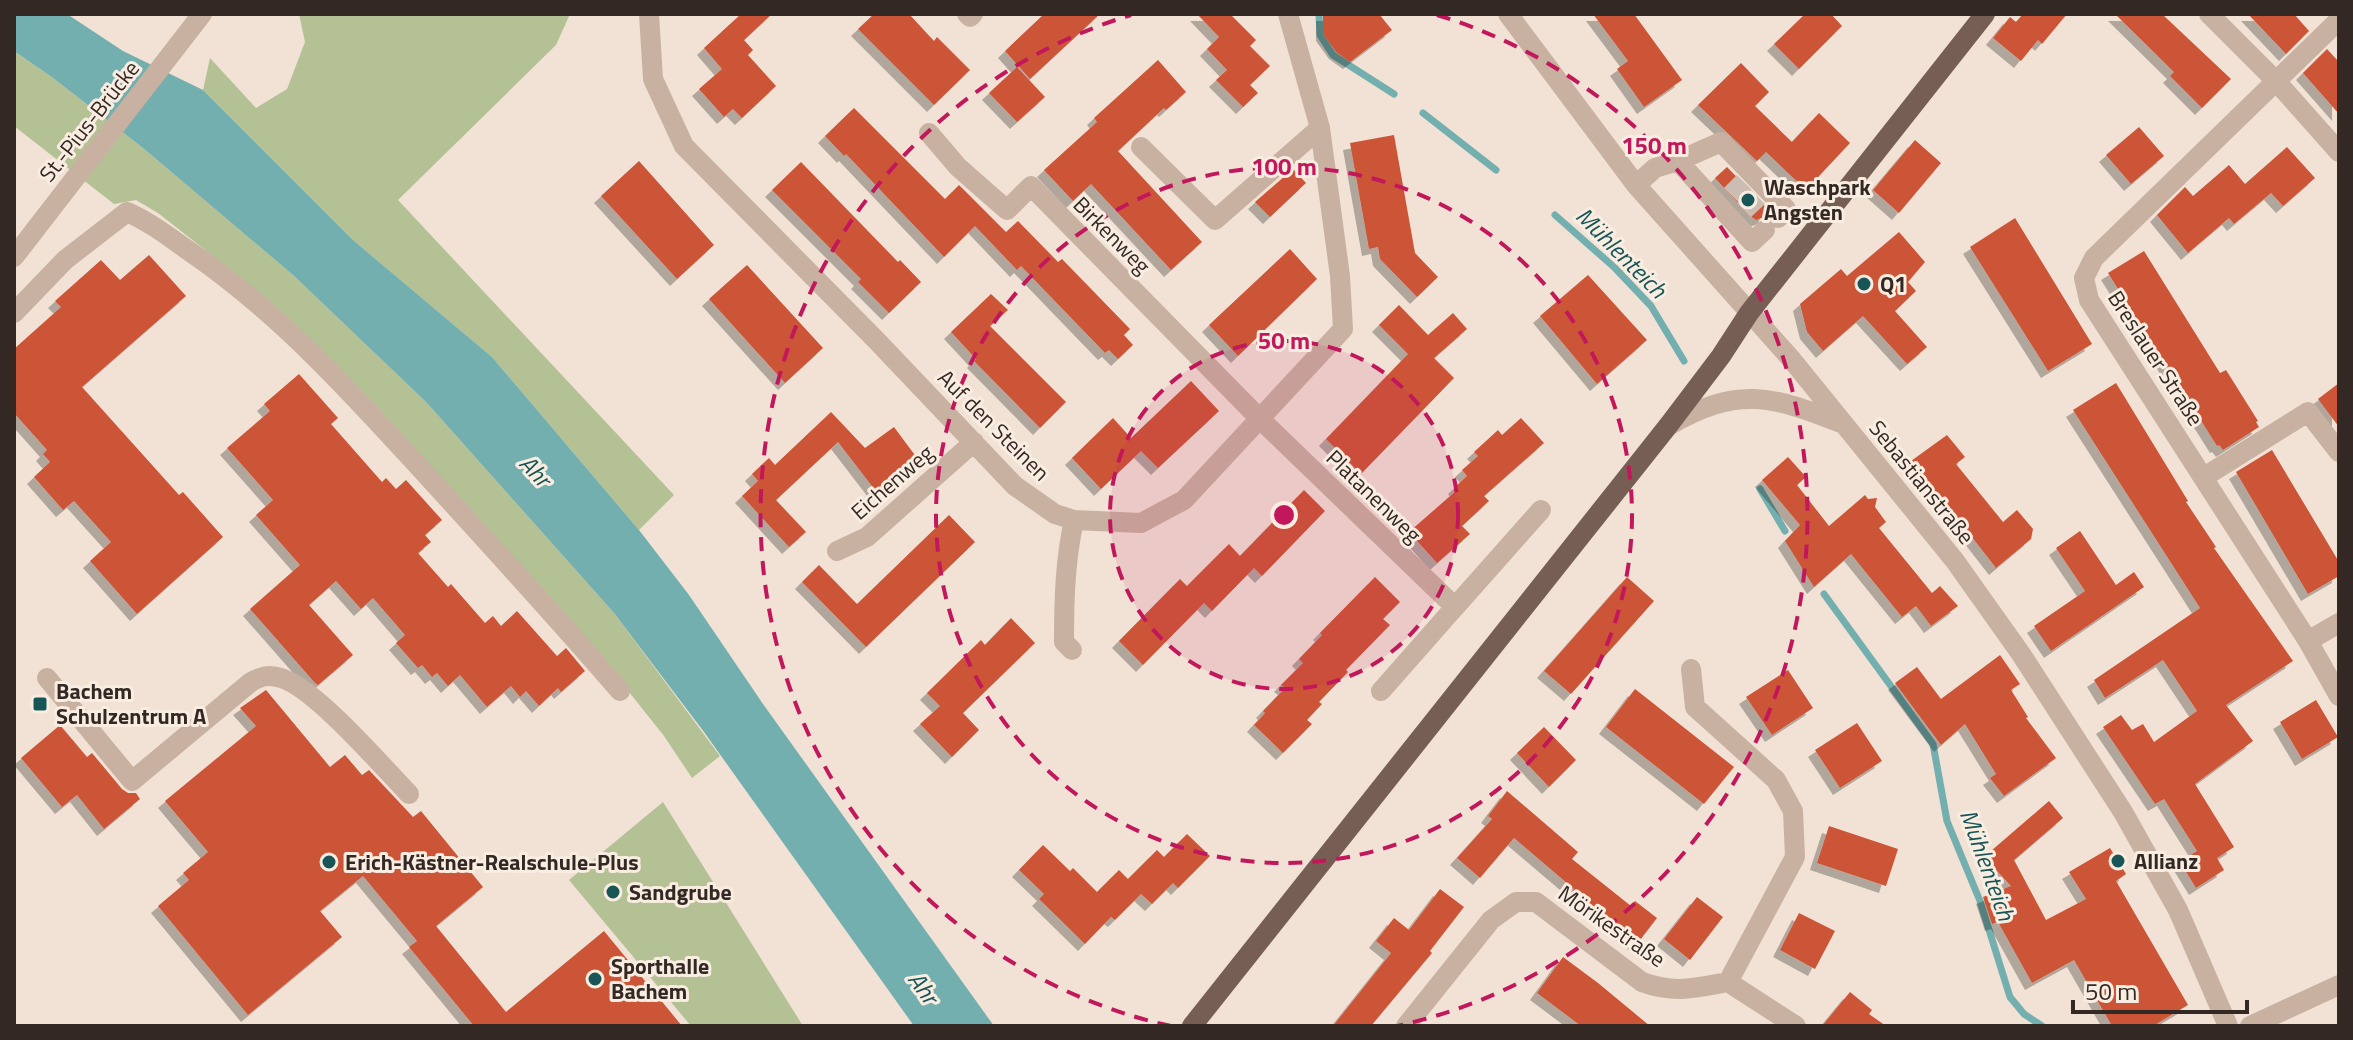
<svg xmlns="http://www.w3.org/2000/svg" width="2353" height="1040" font-family="'Titillium Web',sans-serif">
  <style>
    .green { fill: #b4c195 }
    .water { fill: #73afaf }
    .lines { fill: none; stroke-linecap: round; stroke-linejoin: round }
    .stream { stroke: #73afaf; stroke-width: 7 }
    .building { fill: #cc5438; filter: url(#shadow) }
    .minor-tunnel { stroke: #cbbdb2; stroke-width: 20; stroke-dasharray: 20 10; stroke-linecap: butt }
    .minor { stroke: #c9b1a1; stroke-width: 20 }
    .major { stroke: #765e54; stroke-width: 20 }
    .ring { fill: none; stroke: #c2185b; stroke-width: 4; stroke-dasharray: 14 10 }
    .poi-dot { fill: #185556; stroke: #f9ede1; stroke-width: 3 }
    .labels { text-anchor: middle; stroke-width: 6; stroke-linejoin: round; paint-order: stroke }
    .street-label { font-size: 22px; fill: #332824; stroke: #f9ede1 }
    .poi-label { font-size: 22px; font-weight: bold; fill: #332824; stroke: #f9ede1; text-anchor: start }
    .water-label { font-size: 24px; font-style: italic; fill: #185556; stroke: #f9ede1 }
    .centre { fill: #c2185b; stroke: #f9ede1; stroke-width: 4 }
    .ring-label { font-size: 24px; text-anchor: middle; font-weight: bold; fill: #c2185b; stroke: #f9ede1; stroke-width: 6; stroke-linejoin: round; paint-order: stroke }
  </style>
  <defs>
    <filter id="shadow"><feDropShadow dx="-7" dy="7" stdDeviation="0" flood-color="#0004"/></filter>
  </defs>
  <rect width="100%" height="100%" fill="#f1e2d5"/>
  <!-- green -->
  <path class="green" d="M299 14H570L556 45 398 200 674 495 639 530 492 357 353 240 203 90 210 58 256 108 287 89 305 42Z
    M14 51 53 78 143 148 293 275 427 403 614 613 720 756 692 778 664 736 629 692 233 272 158 213 136 200 114 204 14 126Z
    M663 802 803 1026H691L569 880Z"/>
  <!-- water -->
  <path class="water" d="M14 14H67L123 51 203 90 353 240 492 357 639 530 689 595 763 704 994 1026H914L704 732 614 613 427 403 293 275 143 148 53 78 14 51Z"/>
  <g class="lines">
    <!-- stream -->
    <path class="stream" d="M1319 14 1320 35 1333 55 1394 94
      M1423 113 1496 170
      M1555 215 1615 268 1651 306 1684 361
      M1760 489 1785 531
      M1824 594 1933 744 1947 821 1980 901 2010 997 2024 1014 2042 1026"/>
  </g>
  <!-- building -->
  <path class="building" d="M741 14H772L744 40 753 50 748 55 776 86 742 118 733 109 724 117 699 89 722 69 704 48Z
    M874 14H909L934 41 937 37 970 70 934 105 858 29Z
    M1044 14H1100L1030 79 1005 51Z
    M1197 14H1230L1256 40 1250 46 1270 66 1250 85 1258 93 1243 107 1216 80 1227 70 1207 49 1219 37Z
    M1323 14H1379L1392 30 1350 62 1336 52 1323 34Z
    M1593 14H1634L1682 80 1644 107 1617 69 1628 61Z
    M1805 14H1831L1842 26 1799 69 1774 44Z
    M2023 14H2067L2042 44 2038 40 2021 61 1993 38 2010 17 2016 22Z
    M2115 14H2162L2231 79 2202 108 2170 76 2174 72Z
    M2248 14H2294L2309 31 2286 54Z
    M2327 49 2339 62V114L2303 73Z
    M1158 60 1186 92 1166 110 1164 108 1118 151 1202 242 1171 270 1091 184 1073 201 1044 170 1097 122 1094 118Z
    M1741 63 1769 92 1755 106 1792 142 1819 113 1850 143 1806 190 1766 152 1757 161 1698 105Z
    M1017 67 1045 97 1017 122 989 93Z
    M854 108 945 199 959 185 1006 232 1018 221 1058 262 1062 259 1130 329 1124 335 1133 345 1118 359 1109 350 1105 353 1021 266 1017 270 975 226 944 257 846 154 844 156 825 136Z
    M2139 127 2164 156 2131 184 2106 155Z
    M1394 135 1415 253 1438 277 1417 297 1380 259 1378 247 1369 249 1350 143Z
    M1915 140 1941 163 1899 213 1873 190Z
    M2287 147 2315 178 2283 206 2271 193 2234 224 2229 218 2188 253 2157 215 2185 187 2193 196 2229 165 2245 184Z
    M639 161 714 245 677 279 601 196Z
    M801 162 898 262 900 260 921 282 889 313 858 282 861 279 772 190Z
    M1727 167 1768 209 1765 217 1756 220 1749 215 1715 178Z
    M1293 169 1306 183 1270 217 1255 202Z
    M2015 218 2092 344 2048 371 1970 247Z
    M1899 232 1925 262 1908 282 1916 291 1895 311 1927 347 1907 364 1863 316 1823 351 1807 332 1800 304 1841 269 1847 276Z
    M1290 249 1317 279 1238 356 1209 325Z
    M2144 251 2220 373 2226 370 2258 421 2256 422 2259 427 2223 450 2219 445 2217 446 2108 273Z
    M149 255 186 296 82 387 179 495 183 492 223 537 137 614 90 561 111 542 74 501 63 510 34 477 50 462 43 454 47 450 14 413V349L61 307 55 301 101 260 120 280Z
    M747 265 823 348 785 383 709 299Z
    M1588 275 1647 340 1597 384 1540 316Z
    M991 294 1008 310 990 326 1066 402 1040 428 974 361 976 359 951 332Z
    M1399 305 1428 335 1453 313 1467 329 1434 358 1454 378 1361 474 1326 439 1408 354 1379 325Z
    M299 374 338 418 331 424 382 482 386 478 396 489 406 480 442 520 425 535 431 542 418 553 448 587 451 584 485 623 493 616 501 626 517 611 557 656 566 648 585 671 561 692 558 688 539 706 526 691 520 697 511 686 487 707 460 675 448 686 437 673 432 677 422 665 418 668 396 643 405 635 373 598 361 609 336 581 309 605 353 655 318 685 315 683 250 609 300 565 256 515 273 500 227 448 270 411 264 404Z
    M1191 381 1219 411 1158 468 1141 451 1101 489 1072 458 1113 418 1131 438Z
    M2116 383 2188 501 2186 502 2216 547 2214 548 2293 661 2226 705 2253 741 2195 784 2234 847 2217 858 2224 870 2196 888 2180 862 2197 851 2164 799 2155 804 2103 727 2121 715 2132 730 2143 724 2154 742 2197 711 2163 660 2105 698 2094 680 2200 608 2073 410Z
    M2339 383V427L2318 399Z
    M831 412 865 448 894 427 920 462 878 494 838 442 776 500 806 532 789 547 742 496 758 481 752 474 769 458 775 465Z
    M1521 418 1544 443 1484 496 1489 501 1462 526 1470 534 1437 563 1409 532 1457 490 1455 487 1467 476 1462 470 1478 456 1474 452 1498 430 1502 435Z
    M1947 435 1965 457 1956 464 2003 522 2017 510 2033 529 2031 539 1996 568 1947 505 1944 508 1927 487 1930 484 1911 461Z
    M2272 450 2339 562V576L2308 594 2236 472Z
    M1788 457 1806 477 1797 485 1829 526 1865 495 1868 499 1877 498 1875 507 1886 522 1879 528 1932 593 1940 586 1958 606 1931 626 1916 606 1902 617 1851 554 1814 587 1785 541 1800 525 1762 480Z
    M1304 490 1325 511 1262 576 1254 568 1212 611 1204 603 1143 665 1119 641 1180 579 1187 586 1229 544 1240 556Z
    M949 515 975 542 866 647 802 582 819 565 857 604Z
    M2080 531 2116 585 2134 572 2144 587 2051 651 2034 626 2085 591 2056 548Z
    M1375 577 1400 602 1383 619 1390 625 1346 670 1348 672 1319 702 1322 704 1307 720 1312 724 1283 753 1254 725 1265 713 1263 711 1285 688 1281 685 1303 663 1299 659 1322 635 1320 633Z
    M1627 577 1654 601 1571 694 1544 671Z
    M1011 618 1035 643 963 713 979 730 952 757 920 724 940 706 927 693 981 640 985 645Z
    M2000 655 2020 684 2011 690 2028 717 2026 718 2056 758 2004 796 1990 778 1996 774 1965 724 1941 745 1895 683 1917 667 1941 699Z
    M1788 670 1813 708 1772 735 1746 697Z
    M1635 689 1734 767 1704 804 1606 727Z
    M266 690 330 767 345 755 362 775 369 770 413 817 421 811 483 887 436 926 506 1012 604 931 682 1026H474L409 947 417 941 363 876 320 911 342 937 248 1015 158 906 189 880 183 873 208 852 165 801 256 726 240 708Z
    M2316 700 2338 737 2302 759 2280 722Z
    M1857 723 1882 761 1840 788 1815 750Z
    M60 725 87 757 92 753 122 789 128 793H136L140 799 104 829 77 795 62 807 21 758Z
    M1544 727 1576 760 1549 787 1517 753Z
    M1507 791 1578 852 1572 859 1631 906 1635 901 1657 918 1637 944 1570 895 1574 889 1514 838 1480 878 1457 858 1492 819 1488 816Z
    M2049 801 2063 818 2014 860 2046 920 2086 899 2069 872 2110 848 2126 874 2116 881 2188 1005 2153 1026H2112L2074 960 2032 983 1998 922 1992 924 1983 897 2011 886 1984 857Z
    M1829 826 1898 849 1886 886 1817 863Z
    M1187 834 1210 856 1178 888 1173 883 1152 904 1141 894 1115 920 1111 917 1085 944 1039 899 1044 894 1019 870 1043 845 1070 871 1073 868 1097 892 1119 870 1128 879 1157 850 1164 857Z
    M1440 889 1464 907 1430 951 1432 953 1371 1026H1333L1391 953 1376 941 1394 918 1409 930Z
    M1697 897 1723 917 1690 960 1664 939Z
    M1799 913 1835 931 1815 969 1780 950Z
    M1563 957 1598 983 1650 1026H1581L1537 993Z
    M1850 992 1872 1010 1869 1014 1886 1026H1822Z"/>
  <g class="lines">
    <!-- minor-tunnel -->
    <path class="minor-tunnel" d="M1731 195 1744 182
      M1744 210 1758 197"/>
    <!-- minor -->
    <path class="minor" d="M649 14 653 79 684 146 877 341 1015 486 1055 514 1074 520 1141 523 1184 500 1343 329 1340 276 1320 128 1288 14
      M967 14 970 17 973 14
      M1508 14 1636 185 1792 360 1955 561 2021 654 2123 812 2178 910 2228 1026
      M2209 14 2275 80 2339 152
      M2339 20 2094 258 2084 278 2089 300 2308 641 2339 696
      M929 133 958 167 1007 210 1031 186 1260 419 1455 607 1381 691
      M1141 147 1215 220 1320 128
      M1636 185 1655 168 1678 161
      M1765 230 1752 242 1678 161 1721 142 1786 209 1778 218
      M14 257 202 14
      M14 313 65 260 127 212C150 222 169 237 189 251 280 313 356 398 430 479 494 549 558 619 620 691
      M1668 426C1737 386 1770 395 1841 423
      M2204 477 2308 412 2339 452
      M837 551 867 537 974 442
      M1455 607 1541 510
      M2308 641 2339 623
      M1072 650 1064 642C1064 600 1065 561 1074 520
      M1691 669 1695 707 1776 780 1793 811 1795 857 1728 982
      M47 678 132 781 251 682C262 676 269 674 281 678 315 688 382 766 409 794
      M1406 1026 1491 920 1516 902H1536L1642 982C1675 994 1695 988 1728 982L1796 1026
      M2250 1026 2339 985"/>
    <!-- major -->
    <path class="major" d="M1192 1026 1668 426 1721 356 1749 313 1985 14"/>
  </g>
  <!-- distance rings -->
  <circle cx="1284" cy="515" r="174" fill="#c2185b" fill-opacity=".12"/>
  <g class="ring">
    <circle cx="1284" cy="515" r="174"/>
    <circle cx="1284" cy="515" r="348"/>
    <path d="M1171 1026A523 523 0 0 1 1131 15M1437 15A523 523 0 0 1 1397 1026"/>
  </g>
  <!-- markers -->
  <g class="poi-dot">
    <circle cx="1748" cy="200" r="8"/>
    <circle cx="1864" cy="284" r="8"/>
    <rect x="32" y="696" width="16" height="16" rx="4"/>
    <circle cx="2118" cy="861" r="8"/>
    <circle cx="329" cy="862" r="8"/>
    <circle cx="613" cy="892" r="8"/>
    <circle cx="595" cy="979" r="8"/>
  </g>
  <g class="labels">
    <!-- street labels -->
    <g class="street-label">
      <text transform="translate(89 121) rotate(-52)" y="8">St.-Pius-Brücke</text>
      <text transform="translate(1112 235) rotate(45)" y="8">Birkenweg</text>
      <text transform="translate(2156 358) rotate(57)" y="8">Breslauer Straße</text>
      <text transform="translate(994 425) rotate(45)" y="8">Auf den Steinen</text>
      <text transform="translate(892 482) rotate(-41)" y="8">Eichenweg</text>
      <text transform="translate(1922 482) rotate(51)" y="8">Sebastianstraße</text>
      <text transform="translate(1374 496) rotate(44)" y="8">Platanenweg</text>
      <text transform="translate(1612 926) rotate(35)" y="8">Mörikestraße</text>
    </g>
    <!-- poi labels -->
    <g class="poi-label">
      <text x="1764" y="195">Waschpark<tspan x="1764" dy="25">Angsten</tspan></text>
      <text x="1880" y="292">Q1</text>
      <text x="56" y="699">Bachem<tspan x="56" dy="25">Schulzentrum A</tspan></text>
      <text x="2134" y="869">Allianz</text>
      <text x="345" y="870">Erich-Kästner-Realschule-Plus</text>
      <text x="629" y="900">Sandgrube</text>
      <text x="611" y="974">Sporthalle<tspan x="611" dy="25">Bachem</tspan></text>
    </g>
    <!-- water labels -->
    <g class="water-label">
      <text transform="translate(1621 253) rotate(45)" y="8">Mühlenteich</text>
      <text transform="translate(535 471) rotate(47)" y="8">Ahr</text>
      <text transform="translate(1987 865) rotate(70)" y="8">Mühlenteich</text>
      <text transform="translate(923 988) rotate(55)" y="8">Ahr</text>
    </g>
  </g>
  <circle cx="1284" cy="515" r="12" class="centre"/>
  <g class="ring-label">
    <text x="1654" y="154">150 m</text>
    <text x="1284" y="175">100 m</text>
    <text x="1284" y="349">50 m</text>
  </g>
  <!-- border -->
  <rect width="2353" height="1040" fill="none" stroke="#332824" stroke-width="32"/>
  <!-- scale -->
  <path d="M2073 1000v12h174v-12" fill="none" stroke="#332824" stroke-width="4"/>
  <text x="2085" y="1000" font-size="24" fill="#332824" stroke="#f9ede1" stroke-width="6" paint-order="stroke">50 m</text>
</svg>
